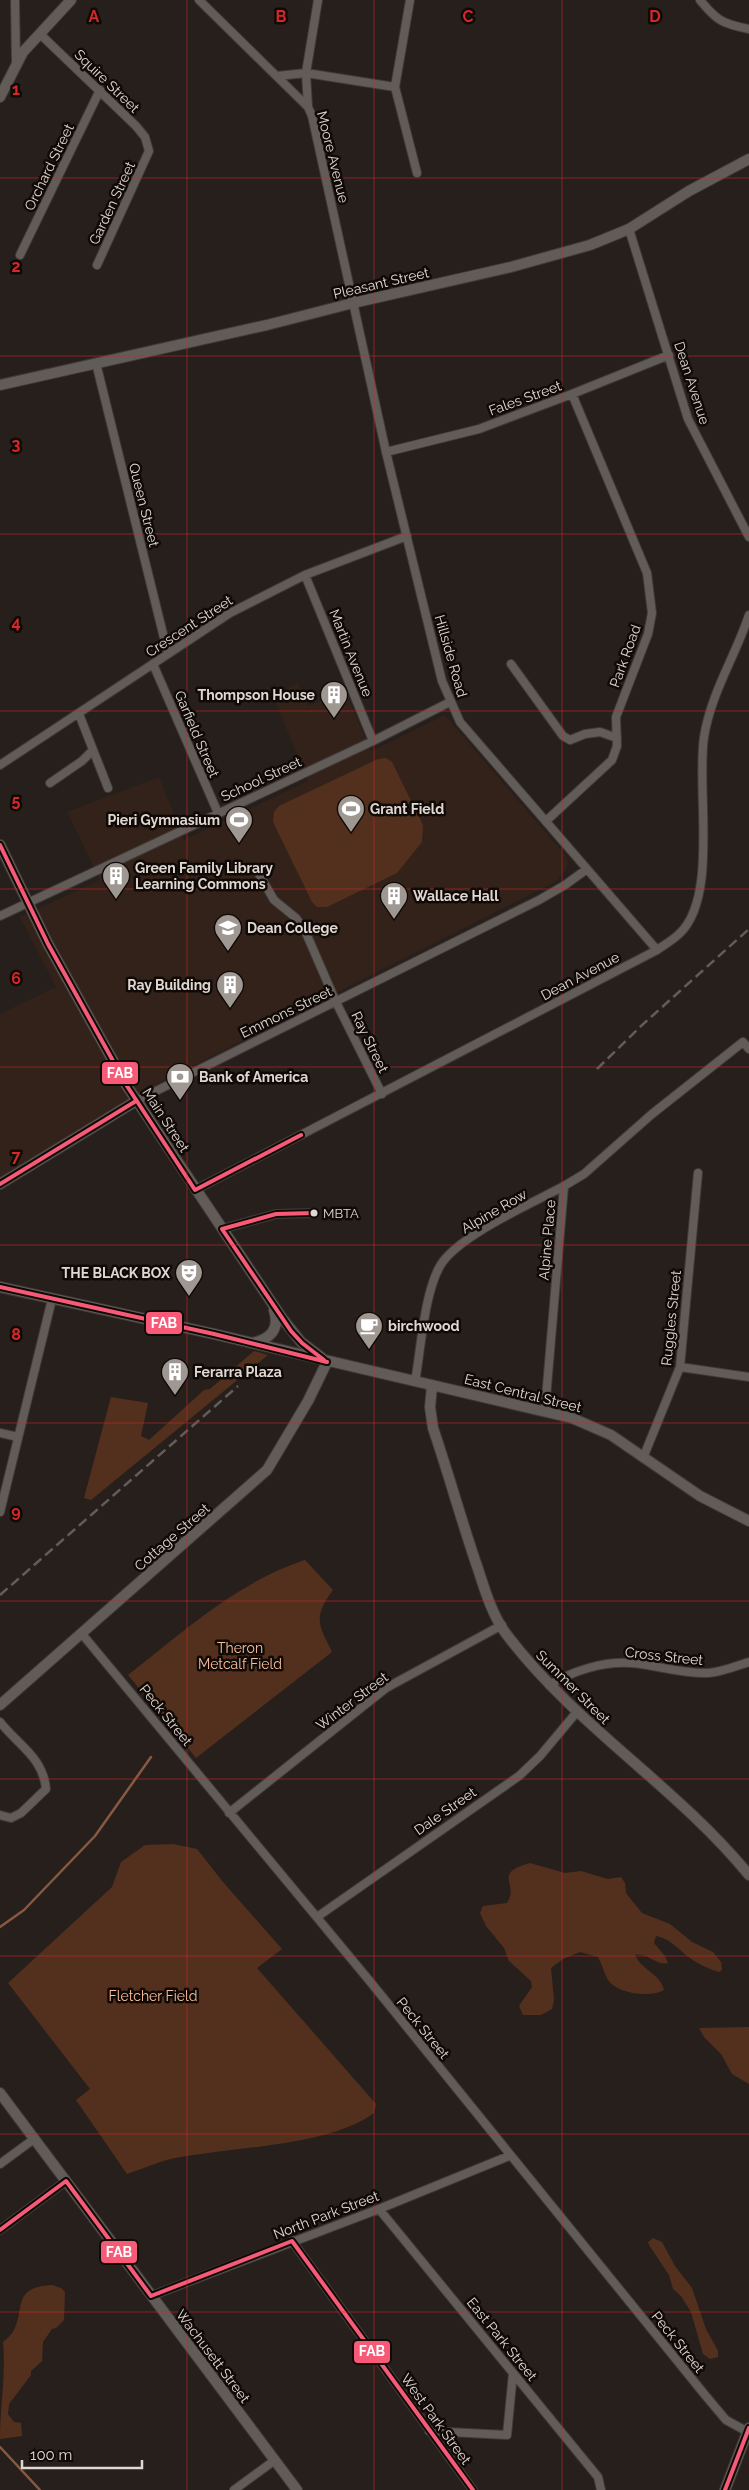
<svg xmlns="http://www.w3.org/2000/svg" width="749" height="2490" font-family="Raleway,sans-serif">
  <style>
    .built { fill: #332219 }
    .green { fill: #53301d }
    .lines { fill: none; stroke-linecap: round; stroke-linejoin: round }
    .stream { stroke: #87593f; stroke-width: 2.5 }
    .street-casing { stroke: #413a38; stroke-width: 10 }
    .secondary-casing { stroke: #413a38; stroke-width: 12 }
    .street { stroke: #625c59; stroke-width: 8 }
    .secondary { stroke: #625c59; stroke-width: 10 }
    .rail { stroke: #625c5a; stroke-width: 2.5; stroke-dasharray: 10 5; stroke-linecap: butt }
    .bus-1-casing { stroke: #100a07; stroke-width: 8 }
    .bus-1 { stroke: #f75a77; stroke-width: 4 }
    .grid { fill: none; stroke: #d62828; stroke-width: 1; stroke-opacity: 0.55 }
    .bus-dot { fill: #e0d7d2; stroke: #100a07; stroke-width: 2 }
    .labels { text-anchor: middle; stroke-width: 5; stroke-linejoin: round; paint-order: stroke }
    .bus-label { font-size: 13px; fill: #e0d7d2; stroke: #100a07; text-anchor: start }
    .street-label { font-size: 14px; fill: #e0d7d2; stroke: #100a07 }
    .poi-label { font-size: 14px; font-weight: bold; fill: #e0d7d2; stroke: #100a07; text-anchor: start }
    .park-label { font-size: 14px; fill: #fdbe9c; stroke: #100a07 }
    .grid-label { font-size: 16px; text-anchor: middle; font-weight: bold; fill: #d62828; stroke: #100a07; stroke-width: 5; stroke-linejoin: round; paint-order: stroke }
    .line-badge { stroke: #100a07; stroke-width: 2 }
    .badge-label { font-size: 14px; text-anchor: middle; font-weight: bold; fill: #fff }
  </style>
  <rect width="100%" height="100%" fill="#271f1c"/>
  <!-- built -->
  <path class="built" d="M298 683 308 706 345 691 371 751 445 715 566 856 568 862 565 871 555 882 159 1083 0 1178V1014L56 987 20 917 100 880 67 812 159 777 184 840 308 781 273 696Z"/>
  <!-- green -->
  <path class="green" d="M386 758 392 762 423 825 422 842 397 873 327 907H317L312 902 273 822 274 812 279 806 378 759Z
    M254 1351 268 1355 91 1500 84 1498 111 1397 148 1403 141 1436 149 1440 204 1390 210 1389Z
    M305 1560 333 1590C313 1617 318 1624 332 1652L196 1758 128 1675C183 1632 237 1582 305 1560Z
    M173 1844 197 1849 223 1882 282 1949 257 1968 376 2104 374 2113C325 2149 223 2146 163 2161 151 2165 139 2170 127 2174L76 2100 90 2089 8 1983 112 1887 121 1862 145 1845Z
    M530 1863 565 1873 581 1871 608 1879 621 1877 625 1883 626 1893 642 1913 670 1924 692 1942 713 1952 721 1962 722 1970 719 1972C709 1969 698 1964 690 1958 678 1950 672 1939 656 1936L654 1943 665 1956 668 1963C656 1966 647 1952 635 1955 641 1970 660 1973 664 1990 651 1998 617 1994 608 1980 604 1973 602 1964 598 1957L580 1952 563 1959 551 1968 554 2000 552 2009 541 2015H523L519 2006 532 1987 531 1981 509 1961 504 1948 486 1926 480 1913 483 1906 507 1903C520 1883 491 1874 530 1863Z
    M749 2027V2084L732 2074 721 2054 704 2037 699 2028Z
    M653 2238 662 2242 675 2266 692 2288 706 2329 718 2351V2357L710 2359 703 2354 691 2312 681 2296 673 2289 669 2275 649 2245 648 2242Z
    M52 2285 61 2288 65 2292 64 2320 56 2328 52 2329 43 2342 42 2361 31 2371V2375L9 2404 8 2414 14 2422 21 2423 22 2436 0 2439C0 2407 6 2375 3 2342 7 2339 12 2334 14 2330 25 2308 12 2287 52 2285Z"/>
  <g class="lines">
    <!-- stream -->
    <path class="stream" d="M0 1927 24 1910 95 1836 151 1757
      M0 2447 40 2490"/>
    <defs>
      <path id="street" d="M15 0 16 62
        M199 0 308 107 312 116 386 452 442 681 460 722 657 950
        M410 0 395 87 417 173
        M700 0C717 21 723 24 749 29
        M40 34 136 126 145 137 149 151 97 265
        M277 76 306 73 395 87
        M308 107 306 73 318 0
        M629 229 688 419 749 537
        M20 255 100 90
        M96 363 168 654
        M386 452 479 429 572 394 669 355
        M305 575 373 741
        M153 664 218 813
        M511 664 563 736 570 740 585 734 600 732 617 738
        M79 714 108 788
        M0 765 230 613 305 575 407 536
        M50 783 82 761 92 751
        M546 821 612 760 617 746 616 717 648 634 652 613 647 573 572 394
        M259 874 274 900 296 918 306 933 336 1002 382 1094
        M0 916 373 741 450 702
        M136 1101 539 900 565 885 587 869
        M195 1190 657 950C664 945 673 940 679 934 719 898 696 788 704 737 711 693 735 657 749 615
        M222 1229 276 1214 314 1213
        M680 1367 749 1377
        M415 1382C421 1349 424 1294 440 1266 457 1236 533 1203 564 1186
        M545 1410 564 1186 584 1174 652 1114 743 1042 749 1049
        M0 1433 18 1437
        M643 1458 680 1367 698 1173
        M0 1512 52 1299
        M82 1634 368 1979 705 2395 726 2420 748 2432
        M549 1685C573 1671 603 1661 631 1663 657 1665 681 1674 708 1673 722 1672 736 1666 749 1662
        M0 1722C18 1745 43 1757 46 1789L21 1813 11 1818 0 1815
        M229 1813 386 1688 502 1625
        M317 1917 519 1776 540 1756 576 1713
        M0 2164 34 2139
        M379 2209 598 2477 601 2490
        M0 2230 66 2181
        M292 2241 473 2490
        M151 2296 379 2209 509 2156
        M429 2431 507 2435 513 2373
        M234 2490 275 2460"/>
      <path id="secondary" d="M0 97 23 52 71 0
        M0 385 267 325 353 303 511 267 590 245 629 229 689 191 749 159
        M0 845 48 944 127 1086 282 1318 301 1342 322 1358
        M0 1184 136 1101
        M0 1287 214 1334 572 1418 611 1435 700 1496 749 1521
        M252 1343C271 1339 280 1329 274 1310
        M432 1386 430 1407 433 1428C449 1475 462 1523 478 1569 485 1591 493 1617 507 1635 576 1726 677 1787 749 1875
        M0 1705 267 1470 308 1401 327 1362
        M0 2093 297 2490
        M725 2490 749 2428"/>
    </defs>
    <!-- street casing -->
    <use href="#street" class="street-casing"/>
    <!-- secondary casing -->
    <use href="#secondary" class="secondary-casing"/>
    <!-- street -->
    <use href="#street" class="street"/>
    <!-- secondary -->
    <use href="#secondary" class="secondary"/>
    <!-- rail -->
    <path class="rail" d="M597 1069 641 1026 749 929
      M0 1595 238 1386"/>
    <defs>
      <path id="bus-1" d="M0 845 48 944 127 1086 195 1190 301 1135
        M0 1184 136 1101
        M314 1213 276 1214 222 1229 291 1331 302 1343 324 1360
        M0 1287 214 1334 327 1362
        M0 2230 66 2181 151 2296 292 2241 473 2490
        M725 2490 749 2428"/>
    </defs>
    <!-- bus-1 casing -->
    <use href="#bus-1" class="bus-1-casing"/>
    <!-- bus-1 -->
    <use href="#bus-1" class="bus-1"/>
  </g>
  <!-- grid -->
  <path class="grid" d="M187 0V2490M374 0V2490M562 0V2490M0 178H749M0 356H749M0 534H749M0 711H749M0 889H749M0 1067H749M0 1245H749M0 1423H749M0 1601H749M0 1779H749M0 1956H749M0 2134H749M0 2312H749"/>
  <!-- icons -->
  <defs>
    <symbol id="building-pin" viewBox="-11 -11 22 30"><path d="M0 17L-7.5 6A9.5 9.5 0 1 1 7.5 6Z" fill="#9f9792" stroke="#100a07"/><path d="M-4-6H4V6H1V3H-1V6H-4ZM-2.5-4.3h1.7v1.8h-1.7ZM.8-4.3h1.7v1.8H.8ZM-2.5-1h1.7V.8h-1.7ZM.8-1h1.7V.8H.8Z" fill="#fff"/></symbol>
    <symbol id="stadium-pin" viewBox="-11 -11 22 30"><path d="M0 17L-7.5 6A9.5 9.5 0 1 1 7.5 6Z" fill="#9f9792" stroke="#100a07"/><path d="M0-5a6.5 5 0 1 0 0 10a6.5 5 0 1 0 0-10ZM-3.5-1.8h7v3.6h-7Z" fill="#fff"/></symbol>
    <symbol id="university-pin" viewBox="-11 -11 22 30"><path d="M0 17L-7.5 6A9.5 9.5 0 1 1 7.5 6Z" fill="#9f9792" stroke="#100a07"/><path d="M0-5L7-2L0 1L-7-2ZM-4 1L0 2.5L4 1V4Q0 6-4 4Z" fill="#fff"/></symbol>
    <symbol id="bank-pin" viewBox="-11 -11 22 30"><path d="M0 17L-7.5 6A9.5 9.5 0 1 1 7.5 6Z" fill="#9f9792" stroke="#100a07"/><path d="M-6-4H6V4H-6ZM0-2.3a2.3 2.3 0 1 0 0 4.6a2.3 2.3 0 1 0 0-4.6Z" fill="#fff"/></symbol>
    <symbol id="theatre-pin" viewBox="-11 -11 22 30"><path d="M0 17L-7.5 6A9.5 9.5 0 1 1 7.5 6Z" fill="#9f9792" stroke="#100a07"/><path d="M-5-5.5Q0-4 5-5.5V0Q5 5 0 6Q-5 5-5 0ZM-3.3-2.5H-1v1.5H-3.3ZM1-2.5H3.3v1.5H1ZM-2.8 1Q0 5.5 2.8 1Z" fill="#fff"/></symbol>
    <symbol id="cafe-pin" viewBox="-11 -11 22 30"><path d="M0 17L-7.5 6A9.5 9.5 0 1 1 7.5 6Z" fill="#9f9792" stroke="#100a07"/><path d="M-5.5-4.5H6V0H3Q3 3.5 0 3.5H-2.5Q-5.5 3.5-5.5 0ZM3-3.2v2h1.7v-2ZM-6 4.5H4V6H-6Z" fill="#fff"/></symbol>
  </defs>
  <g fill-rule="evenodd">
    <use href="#building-pin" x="318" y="679" width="32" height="43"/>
    <use href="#stadium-pin" x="335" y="793" width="32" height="43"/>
    <use href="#stadium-pin" x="223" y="804" width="32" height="43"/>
    <use href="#building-pin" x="100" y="860" width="32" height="43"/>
    <use href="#building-pin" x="378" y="880" width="32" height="43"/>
    <use href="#university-pin" x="212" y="912" width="32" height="43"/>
    <use href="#building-pin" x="214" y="969" width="32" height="43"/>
    <use href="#bank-pin" x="164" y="1061" width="32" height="43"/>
    <use href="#theatre-pin" x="173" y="1257" width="32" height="43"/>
    <use href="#cafe-pin" x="353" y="1310" width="32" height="43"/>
    <use href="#building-pin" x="159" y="1356" width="32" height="43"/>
  </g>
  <!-- markers -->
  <circle class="bus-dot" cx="314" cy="1213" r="4.5"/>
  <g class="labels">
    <!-- bus labels -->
    <g class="bus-label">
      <text x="323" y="1218">MBTA</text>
    </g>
    <!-- street labels -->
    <g class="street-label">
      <text transform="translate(107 81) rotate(44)" y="5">Squire Street</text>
      <text transform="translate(333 157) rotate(76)" y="5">Moore Avenue</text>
      <text transform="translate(49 167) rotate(-64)" y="5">Orchard Street</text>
      <text transform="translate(112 203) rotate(-65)" y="5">Garden Street</text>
      <text transform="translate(381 283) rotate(-13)" y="5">Pleasant Street</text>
      <text transform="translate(692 383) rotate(72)" y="5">Dean Avenue</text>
      <text transform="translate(525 398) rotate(-20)" y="5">Fales Street</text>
      <text transform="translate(144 505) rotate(76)" y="5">Queen Street</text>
      <text transform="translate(189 626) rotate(-33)" y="5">Crescent Street</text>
      <text transform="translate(351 653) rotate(68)" y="5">Martin Avenue</text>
      <text transform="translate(451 656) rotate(74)" y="5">Hillside Road</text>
      <text transform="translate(625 656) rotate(-70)" y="5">Park Road</text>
      <text transform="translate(197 734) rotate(67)" y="5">Garfield Street</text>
      <text transform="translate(261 779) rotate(-25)" y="5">School Street</text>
      <text transform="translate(580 976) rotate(-28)" y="5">Dean Avenue</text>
      <text transform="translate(286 1012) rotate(-26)" y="5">Emmons Street</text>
      <text transform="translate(370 1042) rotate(64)" y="5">Ray Street</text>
      <text transform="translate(166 1120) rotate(57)" y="5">Main Street</text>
      <text transform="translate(494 1211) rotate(-30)" y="5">Alpine Row</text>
      <text transform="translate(547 1240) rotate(-85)" y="5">Alpine Place</text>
      <text transform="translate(671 1318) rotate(-84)" y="5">Ruggles Street</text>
      <text transform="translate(523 1393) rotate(14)" y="5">East Central Street</text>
      <text transform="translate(172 1537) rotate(-41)" y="5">Cottage Street</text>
      <text transform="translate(664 1656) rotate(6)" y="5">Cross Street</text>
      <text transform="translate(573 1687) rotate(45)" y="5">Summer Street</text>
      <text transform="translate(352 1701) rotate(-37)" y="5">Winter Street</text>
      <text transform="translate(166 1715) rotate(51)" y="5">Peck Street</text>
      <text transform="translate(445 1811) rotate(-35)" y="5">Dale Street</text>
      <text transform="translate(423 2028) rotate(51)" y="5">Peck Street</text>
      <text transform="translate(326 2215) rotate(-21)" y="5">North Park Street</text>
      <text transform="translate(502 2339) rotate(51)" y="5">East Park Street</text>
      <text transform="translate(678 2342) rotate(51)" y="5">Peck Street</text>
      <text transform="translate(213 2356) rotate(53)" y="5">Wachusett Street</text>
      <text transform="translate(436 2419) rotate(54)" y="5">West Park Street</text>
    </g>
    <!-- poi labels -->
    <g class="poi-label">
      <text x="315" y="700" text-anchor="end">Thompson House</text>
      <text x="370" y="814">Grant Field</text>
      <text x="220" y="825" text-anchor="end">Pieri Gymnasium</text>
      <text x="135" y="873">Green Family Library<tspan x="135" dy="16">Learning Commons</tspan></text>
      <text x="413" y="901">Wallace Hall</text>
      <text x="247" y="933">Dean College</text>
      <text x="211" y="990" text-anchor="end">Ray Building</text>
      <text x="199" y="1082">Bank of America</text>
      <text x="170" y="1278" text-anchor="end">THE BLACK BOX</text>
      <text x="388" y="1331">birchwood</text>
      <text x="194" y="1377">Ferarra Plaza</text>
    </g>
    <!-- park labels -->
    <g class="park-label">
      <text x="240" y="1653">Theron<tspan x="240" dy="16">Metcalf Field</tspan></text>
      <text x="153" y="2001">Fletcher Field</text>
    </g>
  </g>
  <g class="grid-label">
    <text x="94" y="22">A</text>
    <text x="281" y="22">B</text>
    <text x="468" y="22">C</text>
    <text x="655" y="22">D</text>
    <text x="16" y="95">1</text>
    <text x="16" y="272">2</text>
    <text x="16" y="450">3</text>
    <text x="16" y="628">4</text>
    <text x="16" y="806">5</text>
    <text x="16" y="984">6</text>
    <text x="16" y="1162">7</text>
    <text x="16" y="1340">8</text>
    <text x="16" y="1517">9</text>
  </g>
  <g class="line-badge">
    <rect x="101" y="1061" width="38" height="24" rx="5" fill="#f75a77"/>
    <rect x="145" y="1311" width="38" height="24" rx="5" fill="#f75a77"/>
    <rect x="100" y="2240" width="38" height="24" rx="5" fill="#f75a77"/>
    <rect x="353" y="2340" width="38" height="24" rx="5" fill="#f75a77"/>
  </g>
  <g class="badge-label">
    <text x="120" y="1078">FAB</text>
    <text x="164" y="1328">FAB</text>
    <text x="119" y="2257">FAB</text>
    <text x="372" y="2356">FAB</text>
  </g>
  <!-- scale -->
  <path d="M22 2460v8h120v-8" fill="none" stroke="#e0d7d2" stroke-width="2.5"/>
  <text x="30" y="2460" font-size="15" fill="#e0d7d2" stroke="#100a07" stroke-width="4" paint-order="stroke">100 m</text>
</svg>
